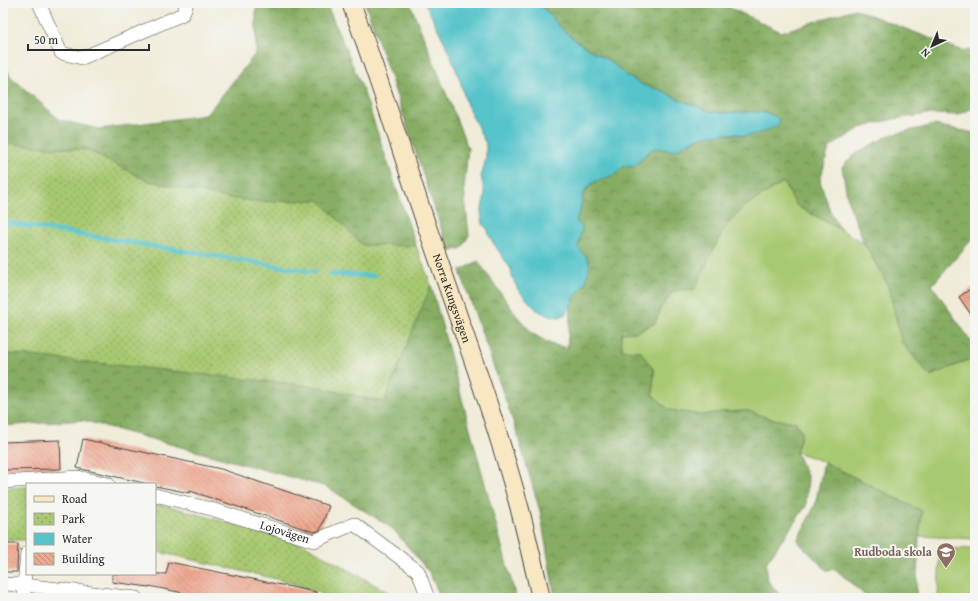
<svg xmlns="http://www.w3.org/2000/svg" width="978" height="601" font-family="'Gentium Book Plus',serif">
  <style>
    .grass { fill: #a8c971; stroke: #6a7a4e }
    .forest { fill: url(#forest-crowns); stroke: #586c47 }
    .park { fill: url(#park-dots); stroke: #6a7a4e }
    .water { fill: #56c4ca; stroke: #40787a }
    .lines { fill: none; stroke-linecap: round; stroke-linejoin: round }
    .stream { stroke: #56c4ca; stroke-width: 5 }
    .building { fill: url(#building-back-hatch) }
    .minor-casing { stroke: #494845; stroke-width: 14 }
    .secondary-casing { stroke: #494845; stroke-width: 20 }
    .minor { stroke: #fff; stroke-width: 13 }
    .secondary { stroke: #f9e7c3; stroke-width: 18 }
    .labels { text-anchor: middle; stroke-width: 4; stroke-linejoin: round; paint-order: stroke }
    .street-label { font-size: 12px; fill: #2b2b2b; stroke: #f6f6f2 }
    .education-label { font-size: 12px; font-weight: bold; fill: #785e54; stroke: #f6f6f2; text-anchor: end }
  </style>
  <defs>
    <pattern id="forest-crowns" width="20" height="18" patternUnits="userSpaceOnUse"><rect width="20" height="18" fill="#86ad63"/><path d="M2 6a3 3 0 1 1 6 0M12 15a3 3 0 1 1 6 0" fill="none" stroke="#6e8d52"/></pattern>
    <pattern id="park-dots" width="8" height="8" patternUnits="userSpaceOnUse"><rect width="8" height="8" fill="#a8c971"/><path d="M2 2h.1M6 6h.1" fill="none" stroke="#89a35d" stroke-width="1.8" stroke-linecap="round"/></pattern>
    <pattern id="building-back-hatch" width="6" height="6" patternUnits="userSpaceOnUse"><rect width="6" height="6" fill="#efa890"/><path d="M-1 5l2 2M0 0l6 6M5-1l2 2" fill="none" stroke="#c28976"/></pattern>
  </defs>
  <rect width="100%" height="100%" fill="#f6f6f2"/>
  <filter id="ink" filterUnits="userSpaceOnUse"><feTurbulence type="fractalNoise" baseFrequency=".025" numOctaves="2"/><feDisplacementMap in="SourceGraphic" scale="8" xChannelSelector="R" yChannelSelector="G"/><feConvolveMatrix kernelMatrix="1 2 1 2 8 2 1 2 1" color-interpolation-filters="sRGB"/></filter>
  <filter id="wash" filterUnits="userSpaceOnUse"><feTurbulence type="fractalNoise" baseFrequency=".012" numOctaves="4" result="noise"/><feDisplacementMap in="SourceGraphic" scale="16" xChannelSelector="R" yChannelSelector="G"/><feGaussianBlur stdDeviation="0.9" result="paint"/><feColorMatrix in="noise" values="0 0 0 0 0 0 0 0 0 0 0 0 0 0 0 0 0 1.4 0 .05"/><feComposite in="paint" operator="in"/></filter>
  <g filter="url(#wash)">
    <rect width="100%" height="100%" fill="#f0ecd9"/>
    <!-- grass -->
    <path class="grass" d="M783 182 797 206 840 229 864 243 888 285 902 343 930 376 975 357V539L919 536 921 511 824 462 796 452 802 433 796 422 772 419 748 411 722 412 701 415 669 410 653 395 654 370 622 350 621 333 636 332 655 323 661 308 673 291 710 256 725 227 744 207Z
      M940 548 975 549V598H938Z"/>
    <!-- forest -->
    <path class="forest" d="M256 3H326L362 87 416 246 362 245 319 200 262 202 227 198 148 181 87 150 43 147 3 143V62L11 77 60 120 99 129 206 115 256 53Z
      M365 3H410L468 148 464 189 469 235 462 248 449 252 383 55Z
      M539 3H720L781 32 855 9 960 50 975 51V107L958 115 929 114 894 119 860 128 829 148 820 181 830 211 840 229 797 206 783 182 744 207 725 227 710 256 695 289 673 291 661 308 655 323 636 332 621 333 622 350 640 351 654 370 653 395 669 410 701 415 722 412 748 411 772 419 796 422 802 433 796 452 808 478 806 506 766 563 768 581 783 598H555L540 511 515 427 460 271 478 261 517 316 533 334 551 344 567 348 571 307 574 298 589 261 578 247 580 240 576 221C583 212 580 198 587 189 594 179 601 181 610 176 616 174 620 168 625 166 630 164 636 164 640 161 645 157 646 153 653 149 660 146 666 152 674 150 682 148 688 142 696 139 710 134 729 132 744 136L773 115 761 112H745L726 113 712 112 678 99 661 90 643 85 627 76 610 61 590 50 575 40 562 29Z
      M934 125 975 133V236L932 285 975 347V357L930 376 902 343 888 285 864 243 848 201 842 167 856 153 890 135Z
      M431 285 516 598H441L429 572 393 529 327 487 82 420 3 426V353L313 386 384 402Z
      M824 462 922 511 919 537 916 598H868L835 569 826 570 797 541 815 505Z"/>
    <!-- park -->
    <path class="park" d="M3 143 43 147 87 150 148 181 227 198 262 202 319 200 362 245 416 246 431 285 384 402 313 386 3 353Z
      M27 487V540H3V488Z
      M155 504 172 507 303 544 398 598H333L289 582 155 551Z"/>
    <!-- water -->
    <path class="water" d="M425 3H539L562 29 575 40 590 50 610 61 627 76 643 85 661 90 678 99 712 112 726 113 745 112H761L773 115 780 120 778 125C770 130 753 136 744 136 742 136 740 135 738 134 733 133 727 134 722 134 714 135 704 136 695 139 688 142 682 148 674 150 666 152 660 146 653 149 645 153 640 161 633 167L624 166C620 170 615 175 609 177 600 180 590 182 585 191 580 200 582 213 576 220L582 227 578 247 589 261V269L586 283 574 297 571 307 567 311 565 314 560 317 547 315 537 310 518 290 512 276 511 269 494 244 489 235 488 230 483 224 481 213 485 194 481 176 486 159V144L466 103 460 80 448 49Z"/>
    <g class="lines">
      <!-- stream -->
      <path class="stream" d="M3 222 315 272
        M330 274 374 276"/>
    </g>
    <g id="blocks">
      <!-- building -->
      <path class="building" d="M975 286V320L959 297Z
        M83 439 221 469 329 506 320 530 314 532 190 491V493L155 486V484H148L77 468Z
        M60 440 61 469 3 470V442Z
        M3 544H18L17 572H3Z
        M169 562 316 592 315 598H208L149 586V587L112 582V574H166Z"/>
    </g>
  </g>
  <g filter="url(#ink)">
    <use href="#blocks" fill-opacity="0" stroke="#494845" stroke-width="1"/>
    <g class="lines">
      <defs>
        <g id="minor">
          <path d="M39 3 61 53 82 58 183 14 187 3"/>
          <path d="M3 482 78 477 108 484"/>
          <path id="s1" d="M155 495 211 509 314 541 354 524 418 571 428 598"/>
          <path d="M3 584 24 585 136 598"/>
          <path d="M24 598V585L27 553"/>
        </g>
        <g id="secondary">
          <path id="s2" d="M351 3C381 82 405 164 433 244 463 331 495 418 519 506 527 537 534 567 541 598"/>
        </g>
      </defs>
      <!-- minor casing -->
      <use href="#minor" class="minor-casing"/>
      <!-- secondary casing -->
      <use href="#secondary" class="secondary-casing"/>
      <!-- minor -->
      <use href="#minor" class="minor"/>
      <!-- secondary -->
      <use href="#secondary" class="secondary"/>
    </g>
  </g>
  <!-- icons -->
  <defs>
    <symbol id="school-pin" viewBox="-11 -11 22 30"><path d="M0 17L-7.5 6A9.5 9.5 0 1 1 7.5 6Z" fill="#8d6e63" stroke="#f6f6f2"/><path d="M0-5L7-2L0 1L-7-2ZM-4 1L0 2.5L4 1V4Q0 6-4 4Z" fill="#fff"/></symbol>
  </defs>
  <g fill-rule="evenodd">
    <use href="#school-pin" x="935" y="541" width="22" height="30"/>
  </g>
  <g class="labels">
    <!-- street labels -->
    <g class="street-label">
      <text dy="4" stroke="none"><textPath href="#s2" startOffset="312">Norra Kungsvägen</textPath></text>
      <text dy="4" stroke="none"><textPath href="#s1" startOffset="135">Lojovägen</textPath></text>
    </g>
    <!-- education labels -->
    <g class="education-label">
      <text x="932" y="556">Rudboda skola</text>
    </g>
  </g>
  <!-- margin -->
  <rect width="978" height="601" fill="none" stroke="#f6f6f2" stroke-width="16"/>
  <!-- legend -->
  <rect x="26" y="483" width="130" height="92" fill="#f6f6f2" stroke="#a5a5a2"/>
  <rect x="34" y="496" width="20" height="6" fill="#f9e7c3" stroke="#a5a5a2"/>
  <text x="62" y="503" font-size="12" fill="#2b2b2b">Road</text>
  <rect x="34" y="513" width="20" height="12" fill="url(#park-dots)" stroke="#a5a5a2"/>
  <text x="62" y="523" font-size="12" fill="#2b2b2b">Park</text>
  <rect x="34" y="533" width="20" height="12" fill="#56c4ca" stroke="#a5a5a2"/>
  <text x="62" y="543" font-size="12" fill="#2b2b2b">Water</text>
  <rect x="34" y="553" width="20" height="12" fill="url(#building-back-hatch)" stroke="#a5a5a2"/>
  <text x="62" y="563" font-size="12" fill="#2b2b2b">Building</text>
  <!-- north arrow -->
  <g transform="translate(932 46) rotate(224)" stroke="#f6f6f2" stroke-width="3" paint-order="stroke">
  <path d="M0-3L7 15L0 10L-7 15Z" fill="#2b2b2b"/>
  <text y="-6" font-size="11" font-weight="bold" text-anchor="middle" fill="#2b2b2b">N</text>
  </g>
  <!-- scale -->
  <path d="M28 44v6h121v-6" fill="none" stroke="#2b2b2b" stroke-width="2"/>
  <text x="34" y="44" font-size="12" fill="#2b2b2b" stroke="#f6f6f2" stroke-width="3" paint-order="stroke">50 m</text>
</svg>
